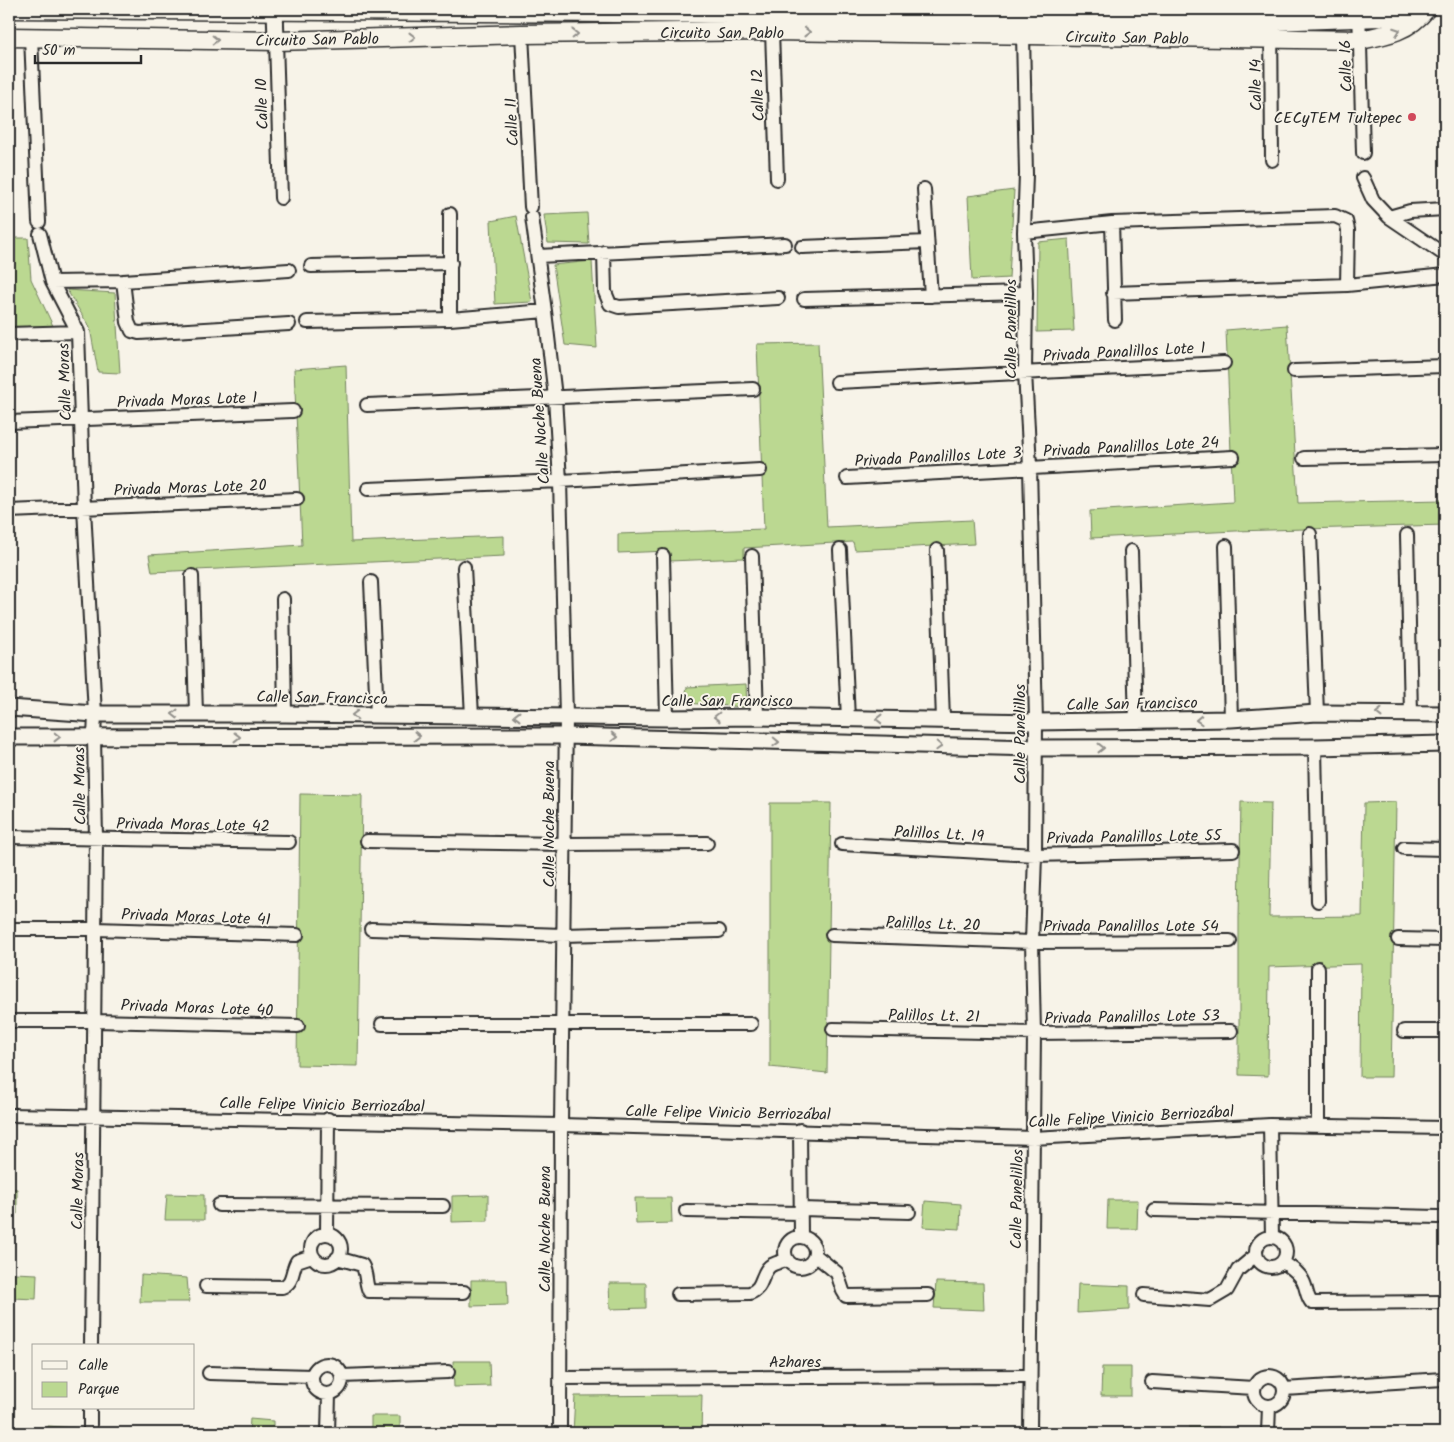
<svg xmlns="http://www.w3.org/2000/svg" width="1454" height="1442" font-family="Kalam,sans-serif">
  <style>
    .park { fill: #bbd891; stroke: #73825e }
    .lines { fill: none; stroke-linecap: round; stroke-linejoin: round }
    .minor-casing { stroke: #2b2b2b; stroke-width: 16 }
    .tertiary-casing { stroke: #2b2b2b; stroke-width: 19 }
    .secondary-casing { stroke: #2b2b2b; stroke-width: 21 }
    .minor { stroke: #f7f3e8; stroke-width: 12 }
    .tertiary { stroke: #f7f3e8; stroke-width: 15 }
    .secondary { stroke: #f7f3e8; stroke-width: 18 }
    .oneway { stroke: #918f8a }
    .poi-dot { fill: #d1495b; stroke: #f7f3e8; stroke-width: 2 }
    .labels { text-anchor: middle; stroke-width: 4; stroke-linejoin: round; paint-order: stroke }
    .street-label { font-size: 16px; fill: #2b2b2b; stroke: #f7f3e8 }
    .poi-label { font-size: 16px; fill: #2b2b2b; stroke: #f7f3e8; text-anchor: end }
  </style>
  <rect width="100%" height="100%" fill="#f7f3e8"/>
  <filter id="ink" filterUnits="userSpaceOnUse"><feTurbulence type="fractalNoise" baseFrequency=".02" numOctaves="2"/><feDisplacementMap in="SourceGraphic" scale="10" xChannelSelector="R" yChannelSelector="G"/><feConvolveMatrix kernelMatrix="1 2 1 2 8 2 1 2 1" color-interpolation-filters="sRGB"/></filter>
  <g filter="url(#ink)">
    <!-- park -->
    <path class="park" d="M1014 190 1009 278 972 280 968 196Z
      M587 213 589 244 548 243 544 215Z
      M516 216 532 302 495 304 491 221Z
      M9 238H28L31 279 54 328 9 329Z
      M1069 239 1074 331 1037 332 1038 242Z
      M592 261 597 348 565 345 553 265Z
      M67 290 115 293 120 373 98 372 90 328Z
      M1287 325 1298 503 1444 500 1445 525 1235 531 1091 538 1090 511 1233 502 1226 330Z
      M818 343 827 527 972 520 974 544 855 550 853 542 744 548V558L669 561V551L618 553V534L764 529 757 344Z
      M346 365 351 542 504 536V556L152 572 149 555 302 545 294 369Z
      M746 684 747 707 684 703 687 687Z
      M300 794 362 795 358 1066 297 1065Z
      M1241 802 1271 803 1269 917 1362 916 1364 803 1396 802 1391 1077H1360L1361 964 1269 967 1268 1076 1239 1075V918Z
      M770 803H831L827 1073 770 1067Z
      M9 1188 17 1189V1214L9 1213Z
      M167 1194 204 1195V1220H165Z
      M488 1195V1221L452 1222V1196Z
      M635 1198H671L672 1223 636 1224Z
      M1108 1200H1138L1137 1229H1107Z
      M925 1201 961 1204 960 1229 923 1227Z
      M14 1273 37 1274 36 1299 13 1298Z
      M141 1275 187 1278 189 1302H140Z
      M471 1280H507L508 1305 471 1306Z
      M936 1282 983 1283 984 1310 934 1308Z
      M609 1283H646V1308L610 1309Z
      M1078 1284 1129 1286V1310L1077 1313Z
      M453 1361H489L490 1386 454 1387Z
      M1102 1367H1131V1396H1101Z
      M702 1395 701 1433H573L575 1396Z
      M371 1416H400V1433H371Z
      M250 1419 273 1421V1433H249Z
      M48 1426 74 1428V1433H49Z
      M1189 1427H1219V1433H1189Z"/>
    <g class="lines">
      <defs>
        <path id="minor" d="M1271 9 1272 160
          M1359 9 1363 153
          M772 31 777 179
          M522 34 531 207
          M1023 35 1026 174 1024 232 1026 293 1025 372 1030 467 1036 722 1035 855 1032 942 1034 1033 1030 1433
          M31 37 39 222
          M276 41 281 198
          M1363 178 1373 200 1389 217 1445 255
          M924 189 931 296
          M532 217 545 311 555 397 560 481 566 716 561 1125 560 1433
          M1389 217 1410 211 1445 209
          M1112 223 1115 320
          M1024 232 1112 223 1335 216 1346 221 1348 230 1347 285
          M40 234 52 282 78 332 84 508 95 714 94 737 96 838 91 1346
          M802 247 927 242
          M604 252 605 292 610 304 619 307 778 298
          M538 256 785 244
          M311 266 451 263
          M123 281 128 322 132 331 139 333 289 324
          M52 282 123 281 289 270
          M1113 293 1347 285 1445 275
          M804 299 1026 293
          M450 319V214
          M307 322 450 319 545 311
          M9 334 78 332
          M1294 371 1445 366
          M837 382 1224 363
          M367 405 753 389
          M9 422 293 411
          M1304 458 1445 455
          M847 478 1233 457
          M368 489 560 481 760 470
          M9 511 297 499
          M1310 534 1317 713
          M1407 535 1411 714
          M1226 546 1231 719
          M840 550 848 719
          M937 550 943 720
          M1131 551 1136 722
          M663 556 667 718
          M752 556 757 717
          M464 567 472 716
          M192 576 196 714
          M371 582 377 715
          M283 599 285 714
          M1315 747 1318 901
          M9 837 289 842
          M367 841 564 844 707 843
          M842 844 1035 855 1233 850
          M1404 848 1445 849
          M9 929H95L297 935
          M371 929 563 935 719 931
          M832 935 1032 942 1230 941
          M1398 939 1445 940
          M1318 968V1126
          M9 1021H95L298 1026
          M382 1024H751
          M833 1029 1034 1033 1231 1031
          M1404 1031H1445
          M9 1115 561 1125 1033 1138 1270 1125 1445 1128
          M1270 1125 1272 1237
          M800 1130 801 1237
          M219 1205 443 1206
          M801 1209 909 1212
          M1154 1210 1438 1217
          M686 1211 801 1213
          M327 1233 328 1119
          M311 1249a15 15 0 1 1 30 0a15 15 0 1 1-30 0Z
          M785 1252a15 15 0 1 1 30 0a15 15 0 1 1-30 0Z
          M1256 1252a15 15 0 1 1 30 0a15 15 0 1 1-30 0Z
          M815 1255 837 1273 843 1291 846 1296 928 1295
          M337 1258 362 1265C367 1273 365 1283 369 1291H372L464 1292
          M1283 1262C1290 1267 1299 1272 1303 1281 1307 1288 1306 1297 1312 1303L1445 1302
          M206 1286 282 1287C294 1283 291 1271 297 1261L312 1256
          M678 1294 750 1293C763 1288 760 1278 768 1268 772 1263 781 1262 786 1260
          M1144 1295 1210 1300 1227 1290 1238 1270 1256 1255
          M312 1379a15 15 0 1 1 30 0a15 15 0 1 1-30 0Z
          M209 1373 312 1376
          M342 1376 448 1372
          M1254 1391a15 15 0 1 1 30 0a15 15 0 1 1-30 0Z
          M560 1378 1030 1376
          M1152 1382 1254 1388
          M1284 1389 1443 1379
          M90 1433V1408
          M328 1433 329 1394
          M1268 1433 1269 1406"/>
        <path id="tertiary" d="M275 9 276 41
          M9 708 95 714H285L667 718 757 717 1036 722 1231 719 1317 713 1445 714
          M9 737 565 736 1036 748 1315 747 1445 744"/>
        <path id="secondary" d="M9 9 771 14 1271 21 1380 17 1395 14 1402 9
          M9 37 276 41 522 34 772 31 1360 40C1386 35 1409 31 1426 9"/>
      </defs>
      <!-- minor casing -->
      <use href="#minor" class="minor-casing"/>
      <!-- tertiary casing -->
      <use href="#tertiary" class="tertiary-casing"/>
      <!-- secondary casing -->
      <use href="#secondary" class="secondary-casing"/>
      <!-- minor -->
      <use href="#minor" class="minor"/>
      <!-- tertiary -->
      <use href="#tertiary" class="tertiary"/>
      <!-- secondary -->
      <use href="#secondary" class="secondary"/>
    </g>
    <!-- one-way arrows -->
    <defs><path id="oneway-chevron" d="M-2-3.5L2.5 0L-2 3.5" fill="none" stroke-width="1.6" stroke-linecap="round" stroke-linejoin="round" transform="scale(1.25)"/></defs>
    <g class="oneway">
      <use href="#oneway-chevron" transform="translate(1397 31) rotate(-20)"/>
      <use href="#oneway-chevron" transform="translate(807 32) rotate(1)"/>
      <use href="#oneway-chevron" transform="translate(575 34) rotate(-1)"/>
      <use href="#oneway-chevron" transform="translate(412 37) rotate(-1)"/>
      <use href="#oneway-chevron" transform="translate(215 40) rotate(1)"/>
      <use href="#oneway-chevron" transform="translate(1379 713) rotate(-180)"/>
      <use href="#oneway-chevron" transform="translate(175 714) rotate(180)"/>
      <use href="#oneway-chevron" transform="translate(355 715) rotate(-179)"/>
      <use href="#oneway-chevron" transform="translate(517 716) rotate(-180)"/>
      <use href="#oneway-chevron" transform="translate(717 717) rotate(179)"/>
      <use href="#oneway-chevron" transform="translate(879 719) rotate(-180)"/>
      <use href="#oneway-chevron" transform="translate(1199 720) rotate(178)"/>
      <use href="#oneway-chevron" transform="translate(417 736)"/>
      <use href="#oneway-chevron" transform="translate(57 737)"/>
      <use href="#oneway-chevron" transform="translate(237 737)"/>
      <use href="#oneway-chevron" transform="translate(614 737) rotate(2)"/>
      <use href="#oneway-chevron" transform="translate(776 742) rotate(2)"/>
      <use href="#oneway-chevron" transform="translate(939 746) rotate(2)"/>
      <use href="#oneway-chevron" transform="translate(1101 748)"/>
    </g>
  </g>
  <!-- markers -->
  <circle class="poi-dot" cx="1412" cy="117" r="5"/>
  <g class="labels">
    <!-- street labels -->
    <g class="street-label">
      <text x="722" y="38">Circuito San Pablo</text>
      <text transform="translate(1127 37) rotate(1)" y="6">Circuito San Pablo</text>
      <text transform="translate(317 39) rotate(-1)" y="6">Circuito San Pablo</text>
      <text transform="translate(1345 66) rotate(-92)" y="6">Calle 16</text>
      <text transform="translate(1255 85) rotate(-91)" y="6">Calle 14</text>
      <text transform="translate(757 95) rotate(-92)" y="6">Calle 12</text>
      <text transform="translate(261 104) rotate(-92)" y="6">Calle 10</text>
      <text transform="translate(511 122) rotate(-93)" y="6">Calle 11</text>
      <text transform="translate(1010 329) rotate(-90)" y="6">Calle Panelillos</text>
      <text transform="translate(1124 351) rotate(-3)" y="6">Privada Panalillos Lote 1</text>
      <text transform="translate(64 382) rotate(-92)" y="6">Calle Moras</text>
      <text transform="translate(187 399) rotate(-2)" y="6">Privada Moras Lote 1</text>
      <text transform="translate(539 421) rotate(-94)" y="6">Calle Noche Buena</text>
      <text transform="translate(1131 446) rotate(-3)" y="6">Privada Panalillos Lote 24</text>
      <text transform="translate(938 456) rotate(-3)" y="6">Privada Panalillos Lote 3</text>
      <text transform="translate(190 487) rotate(-2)" y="6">Privada Moras Lote 20</text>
      <text transform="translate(322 697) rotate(1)" y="6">Calle San Francisco</text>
      <text x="727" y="706">Calle San Francisco</text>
      <text transform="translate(1132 703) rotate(-1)" y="6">Calle San Francisco</text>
      <text transform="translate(1019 734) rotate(-90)" y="6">Calle Panelillos</text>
      <text transform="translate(79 786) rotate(-91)" y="6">Calle Moras</text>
      <text transform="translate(193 824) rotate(1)" y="6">Privada Moras Lote 42</text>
      <text transform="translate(548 824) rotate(-90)" y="6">Calle Noche Buena</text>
      <text transform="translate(939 833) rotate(3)" y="6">Palillos Lt. 19</text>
      <text transform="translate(1134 836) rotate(-1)" y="6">Privada Panalillos Lote 55</text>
      <text transform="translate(196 916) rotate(2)" y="6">Privada Moras Lote 41</text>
      <text transform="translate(933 923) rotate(2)" y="6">Palillos Lt. 20</text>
      <text x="1131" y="931">Privada Panalillos Lote 54</text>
      <text transform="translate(197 1007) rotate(2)" y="6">Privada Moras Lote 40</text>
      <text transform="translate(934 1015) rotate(1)" y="6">Palillos Lt. 21</text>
      <text transform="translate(1132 1016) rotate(-1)" y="6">Privada Panalillos Lote 53</text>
      <text transform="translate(322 1104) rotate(1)" y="6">Calle Felipe Vinicio Berriozábal</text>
      <text transform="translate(728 1112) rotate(1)" y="6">Calle Felipe Vinicio Berriozábal</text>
      <text transform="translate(1131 1116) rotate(-3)" y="6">Calle Felipe Vinicio Berriozábal</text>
      <text transform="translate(77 1191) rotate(-89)" y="6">Calle Moras</text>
      <text transform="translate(1016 1199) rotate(-89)" y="6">Calle Panelillos</text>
      <text transform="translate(544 1229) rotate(-90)" y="6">Calle Noche Buena</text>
      <text x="795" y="1367">Azhares</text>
    </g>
    <!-- poi labels -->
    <g class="poi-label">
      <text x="1402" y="123">CECyTEM Tultepec</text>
    </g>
  </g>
  <!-- margin -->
  <rect width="1454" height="1442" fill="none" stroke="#f7f3e8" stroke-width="30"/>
  <rect x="15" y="15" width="1424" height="1412" fill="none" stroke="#2b2b2b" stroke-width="2" filter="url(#ink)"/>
  <!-- legend -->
  <rect x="32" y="1344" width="162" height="65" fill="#f7f3e8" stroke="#a5a39c"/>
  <rect x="42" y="1361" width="25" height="8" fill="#f7f3e8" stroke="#a5a39c"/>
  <text x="78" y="1370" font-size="15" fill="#2b2b2b">Calle</text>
  <rect x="42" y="1382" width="25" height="15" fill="#bbd891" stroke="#a5a39c"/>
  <text x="78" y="1394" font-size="15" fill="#2b2b2b">Parque</text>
  <!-- scale -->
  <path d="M35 55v8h106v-8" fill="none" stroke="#2b2b2b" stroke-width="2.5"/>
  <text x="42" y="55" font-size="15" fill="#2b2b2b" stroke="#f7f3e8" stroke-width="4" paint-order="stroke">50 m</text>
</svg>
